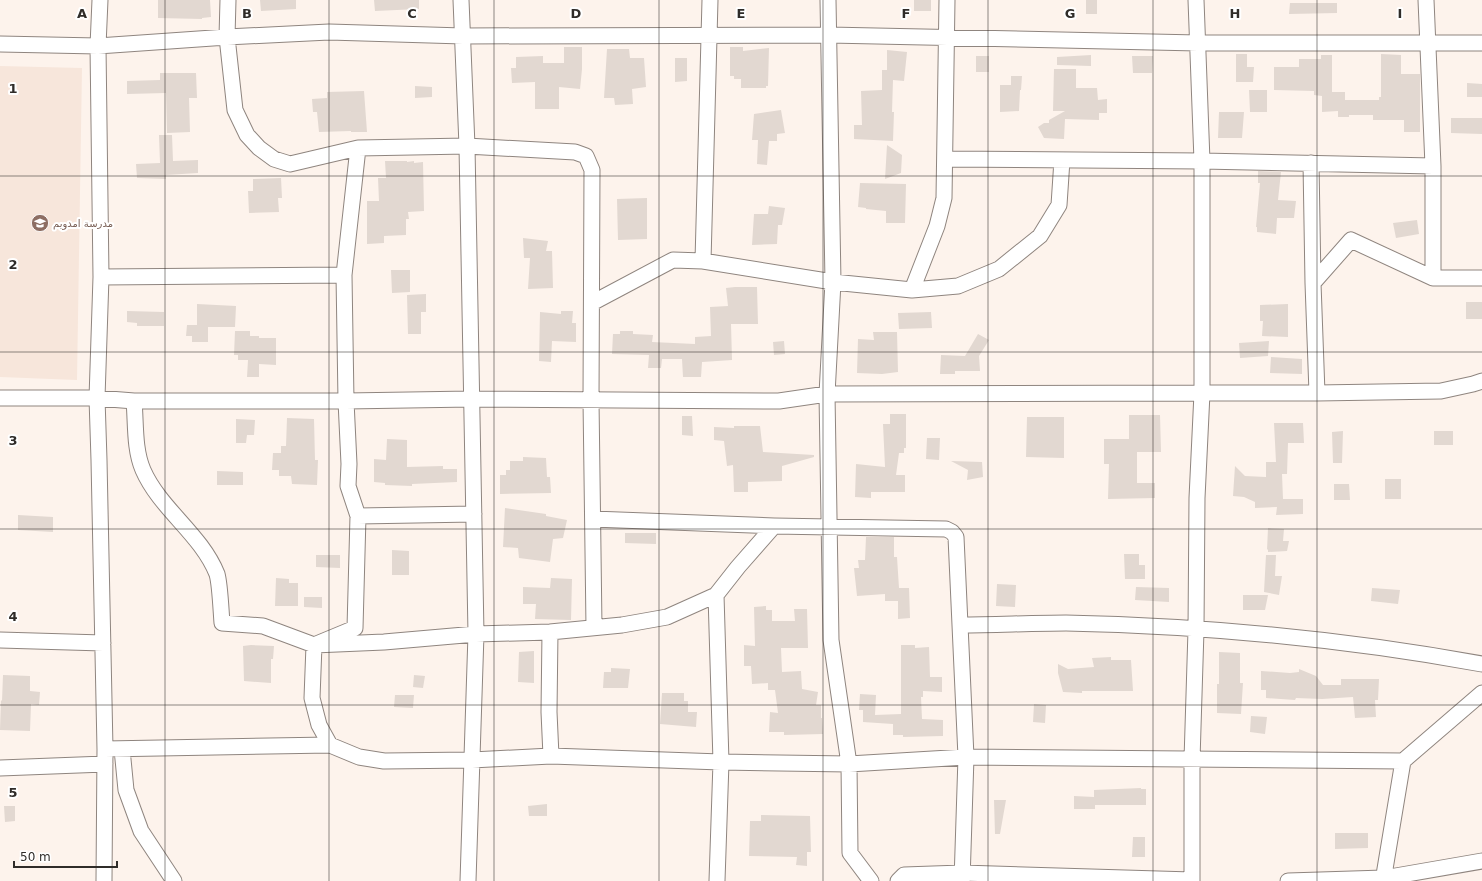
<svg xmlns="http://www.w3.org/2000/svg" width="1482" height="881" font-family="'DejaVu Sans',Vazirmatn,sans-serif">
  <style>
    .built { fill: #f7e6db }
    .building { fill: #e2d8d1 }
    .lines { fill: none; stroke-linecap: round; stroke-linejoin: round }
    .minor-casing { stroke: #8f857f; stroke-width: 17 }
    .minor { stroke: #fff; stroke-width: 15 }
    .grid { fill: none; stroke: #2f2c29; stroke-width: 1; stroke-opacity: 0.55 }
    .labels { text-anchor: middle; stroke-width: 4; stroke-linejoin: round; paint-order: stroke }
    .education-label { font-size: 10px; fill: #785e54; stroke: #fff; text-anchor: start }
    .grid-label { font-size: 13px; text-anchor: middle; font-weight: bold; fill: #2f2c29; stroke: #fff; stroke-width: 4; stroke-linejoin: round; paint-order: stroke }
  </style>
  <rect width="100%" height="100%" fill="#fdf3ec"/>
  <!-- built -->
  <path class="built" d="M0 66 82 68 77 380 0 377Z"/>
  <!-- building -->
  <path class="building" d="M158 0H210L211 17 202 18V19L158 18Z
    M260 0H296V9L261 11Z
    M374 0H419V9L375 11Z
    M914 0H931V11H914Z
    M1086 0H1097V14H1086Z
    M1290 3H1337V13L1289 14Z
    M564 47H582V69L580 89 559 87V109H535V82L512 83 511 68H516V57L543 56V63H564Z
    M730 47H743V51L769 48 768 86H766V88H741V79H734V76H730Z
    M607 49H629L630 58H644L646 87 632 89 633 104 615 105 614 98H604Z
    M887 50 907 52 904 81 893 80 892 112H894L893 141 854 139V125H862L861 91 882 90V70H887Z
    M1236 54H1247V67H1254L1253 82H1236Z
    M1381 54 1401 55V74H1420V132H1404V120H1373V115H1349V117H1338V111L1322 112V96L1314 95V91L1274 90V67H1299V59H1321V55H1332V92H1345V100H1379V97H1381Z
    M1091 55V66L1057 65V57Z
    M976 56H989V72H976Z
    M1132 56H1153L1152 73H1133Z
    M675 58H687V81L675 82Z
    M1054 69H1076V88H1097L1098 100 1107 99V113H1099V120L1065 119 1064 139 1044 138 1038 127 1044 123H1049V120L1065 111H1053Z
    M160 73H196L197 98H189L190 132 167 133 166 93 127 94V81L160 80Z
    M1011 76H1022L1021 90H1020L1019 111 1000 112V85H1011Z
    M1467 83 1482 84V97H1467Z
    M415 86 432 87V97L415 98Z
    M1249 90H1267V112H1250Z
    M364 91 367 132H351V131L319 132 317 112H313L312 99 327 98V92Z
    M781 110 785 133 777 134V141H769L767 165 757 164 758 140H752L754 114Z
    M1219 112H1244L1242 138H1218Z
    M1451 118H1482V134L1451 133Z
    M159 135H172L173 161 198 160V173L166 175V179L137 178 136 164 160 163Z
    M887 145 902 155 901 173 885 179Z
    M385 161H407V162L414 161V163L423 162 424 211 408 212 409 219H406V235L384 236V243L367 244V201H379L378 178H386Z
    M1258 171 1281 172 1278 200 1296 201 1294 218H1277L1276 234 1257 232V227H1256L1260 183H1258Z
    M281 178 282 198H278L279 212 249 213 248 191H253V179Z
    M860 183 906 184 905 223H886V211L866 209V208L858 207Z
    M647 198V239L618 240 617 199Z
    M769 206 785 208 782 225H778L777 244 752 245 754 214H768Z
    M1417 220 1419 234 1396 238 1393 223Z
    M523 238 548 241 546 251H552L553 288 528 289 530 258H524Z
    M391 270H410V292L392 293Z
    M735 287H757L758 324H731L732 360 702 362 701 377H683L682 359H662L661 368H648L649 355 612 354 613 334H620V331H633V334L653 335 652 342 695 344V337L711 336 710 307 728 306 726 288Z
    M426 294V312H421V334H408L407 295Z
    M1466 302H1482V319H1466Z
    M197 304 236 306 235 327H208V342H192V336H186L187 325H197Z
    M1288 304V337L1262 336 1263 321H1260V305Z
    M127 311 164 312V326H137V323L127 322Z
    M561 311H573L572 323H576V342L552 341 551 362 539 361 540 312 561 314Z
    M931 312 932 328 899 329 898 313Z
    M235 331H250V336H259V338H276V365L259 364V377H247L248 360H238V355H234Z
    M873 332H897L898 372 882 374 857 373 858 339 874 340Z
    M978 334 989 340 979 356 980 371H955V374H940L941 355 965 356Z
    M784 341 785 354 774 355 773 342Z
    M1269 341 1268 356 1240 358 1239 343Z
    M1271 357 1302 359V374L1270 373Z
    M890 414H906V448H904V453H899L896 475H905V492H871V498L855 497 856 464 885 467 883 424H890Z
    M1129 415H1160L1161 452H1137V483H1155V498L1108 499 1109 464H1104V439H1129Z
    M682 416H692L693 436 682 435Z
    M1027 417H1064V458L1026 457Z
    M287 418 314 419 315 460H318L317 485 292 484 291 476H279V470H272L273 453H281V446H286Z
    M236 419 255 420 254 435H247L246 443H236Z
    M1274 423H1303L1304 443H1288L1287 474H1282L1283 499H1303V514L1276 515 1277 507 1255 508V502L1244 497 1233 496 1235 466 1245 476 1266 477V462H1276Z
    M734 426H760L763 452 814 455V457L782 466V481L748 482V492H734L733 465 727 466 724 441 714 440V427L734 428Z
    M1343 431 1342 463H1333L1332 432Z
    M1434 431H1453V445H1434Z
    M927 438H940L939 460 926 459Z
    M387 439 407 440V467L443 466V469H457V482L412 484V486L385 485V483L374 482V459L386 460Z
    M523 457 546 458 547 477H550L551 493 500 494V475H506V470H510V461H523Z
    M951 461 982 462 983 477 967 480 968 470Z
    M217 471 243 472V485H217Z
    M1385 479H1401V499H1385Z
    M1334 484H1349L1350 500H1334Z
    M505 508 546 514V516L567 520 563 538 553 539 550 562 519 558 518 548 503 547Z
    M18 515 53 517V532L18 530Z
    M1268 528 1284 529 1283 541H1289L1287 551 1268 552V549L1267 550Z
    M625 533H656V544L625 543Z
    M866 537H894V557H897L899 588H909L910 618 898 619V601H885V594L857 596 854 568H859L858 560H865Z
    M392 550 409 551V575H392Z
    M1124 554H1139V565H1145V579H1125Z
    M316 555H340V568L316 567Z
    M1266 555H1276L1275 576H1282L1279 595 1264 592Z
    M276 578 289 579V583H298V606H275Z
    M551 578 572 579 571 620 535 619 536 604H523V587L550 588Z
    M997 584 1016 585 1015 607 996 606Z
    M1136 587 1169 588V602L1135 600Z
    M1372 588 1400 590 1398 604 1371 601Z
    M1243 595H1268L1265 610H1243Z
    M304 597H322V608L304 607Z
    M766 606V610H772V621H795L794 609H807L808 648H781L782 672 801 671 802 689 818 692 816 705H821V718H822L823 734 784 735V732H769L770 712 778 713 775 690H768V683L752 684 751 666H744V645L755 646 754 607Z
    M251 645 274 646 273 659H271V683L244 681 243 646Z
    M901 645H915V648L929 647 930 677H942V692L923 691V697H921L922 719 943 720V736L903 737V735H893V724L863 722V710H859L860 694 876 695 875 715 901 714Z
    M534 651V683L518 682 519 652Z
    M1219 652 1240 653V683H1243L1241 714 1217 713V684H1219Z
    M1111 657V660H1131L1133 691H1082V693L1063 692 1058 673V664L1068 669 1094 667 1092 658Z
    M611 668 630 669 628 688H603L604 672H611Z
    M1299 669 1316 676 1323 685H1341V679H1379L1378 700H1375L1376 717 1355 718 1353 697 1322 699 1296 698 1295 700 1266 698V690H1261V671L1290 673 1299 672Z
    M3 675 30 676V691L40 692 39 705 31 704 30 731 0 730 1 700 2 701Z
    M414 675 425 676 423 688 413 687Z
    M662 693H684V701H688V712H697L696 727 660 724Z
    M395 695H414L413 708 394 707Z
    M1034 704 1046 705 1045 723 1033 722Z
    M1251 716 1267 717 1265 734 1250 732Z
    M1141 788V789H1146V805H1095V809H1074V796L1094 797V790Z
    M994 800H1006L1000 834H995Z
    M547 804V816H529L528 806Z
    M4 806H15V821L5 822Z
    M761 815 810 816 811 852H807V866L796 865 797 857 749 856 750 821H761Z
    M1335 833H1368V848L1335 849Z
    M1133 837H1145V857H1132Z"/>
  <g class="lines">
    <defs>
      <path id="minor" d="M100 0 98 46 101 277 97 398 99 460 105 749 104 881
        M228 0 227 37 235 110 247 135 259 148 274 159 290 164 358 148 467 146 575 152 586 156 592 170 591 400 594 627
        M461 0 467 146 476 634 468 881
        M828 0 833 282 827 394 831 640 849 764 850 853 871 881
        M0 44 98 46 227 37 329 32 463 36 829 35 1198 43H1482
        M945 159 1202 161 1433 166 1426 0
        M1311 163 1313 283 1317 393
        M703 261 710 0
        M101 277 344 275
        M1433 278V166
        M1313 283 1351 240 1433 278H1482
        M912 290 937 226 944 198 947 0
        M592 303 673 260 703 261 833 282 912 290 958 286 999 269 1040 236 1059 205 1062 160
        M0 398H97L134 401H346L471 399 779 401 827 394 1202 393H1317L1441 391 1473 384 1482 381
        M134 401C136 423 134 449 143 470 160 509 201 534 217 574 220 584 221 611 222 623L263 626 314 645 384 642 476 634 550 632 622 625 667 617 716 595 738 567 774 526
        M358 516 474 514
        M593 519 774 526 946 529 952 532 956 537 966 757 962 881
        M716 595 721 762 717 881
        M960 625C995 625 1031 623 1066 623 1205 626 1345 639 1482 664
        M550 632 549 712 551 756
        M0 640 103 643
        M330 745 319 725 312 698 314 645 355 628 358 516 348 486 349 464 346 401 344 275 358 148
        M105 749 330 745 359 757 384 761 472 760 551 756 721 762 849 764 966 757 1403 761 1482 693
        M122 749 126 790 141 831 174 881
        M0 768 105 764
        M898 881 904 875 962 873 1192 880
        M1192 881V760L1196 630 1197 498 1202 393V161L1196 0
        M1288 881 1384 878 1482 861
        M1383 881 1403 761"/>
    </defs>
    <!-- minor casing -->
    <use href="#minor" class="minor-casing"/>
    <!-- minor -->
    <use href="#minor" class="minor"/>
  </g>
  <!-- grid -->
  <path class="grid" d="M165 0V881M329 0V881M494 0V881M659 0V881M823 0V881M988 0V881M1153 0V881M1317 0V881M0 176H1482M0 352H1482M0 529H1482M0 705H1482"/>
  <!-- icons -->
  <defs>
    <symbol id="school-disc" viewBox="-11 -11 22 22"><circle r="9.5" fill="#8d6e63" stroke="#fff"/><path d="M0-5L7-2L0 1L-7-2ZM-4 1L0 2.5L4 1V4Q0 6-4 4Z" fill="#fff"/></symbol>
  </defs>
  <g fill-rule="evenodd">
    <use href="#school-disc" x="30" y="213" width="20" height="20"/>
  </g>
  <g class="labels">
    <!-- education labels -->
    <g class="education-label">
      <text x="53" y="227">مدرسة امدويم</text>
    </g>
  </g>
  <g class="grid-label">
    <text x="82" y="18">A</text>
    <text x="247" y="18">B</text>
    <text x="412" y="18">C</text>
    <text x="576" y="18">D</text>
    <text x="741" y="18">E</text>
    <text x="906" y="18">F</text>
    <text x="1070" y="18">G</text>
    <text x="1235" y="18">H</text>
    <text x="1400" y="18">I</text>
    <text x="13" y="93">1</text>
    <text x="13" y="269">2</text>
    <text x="13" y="445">3</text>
    <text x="13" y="621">4</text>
    <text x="13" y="797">5</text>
  </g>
  <!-- scale -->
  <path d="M14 861v6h103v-6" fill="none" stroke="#2f2c29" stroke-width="2"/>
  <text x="20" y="861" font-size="12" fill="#2f2c29" stroke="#ffffff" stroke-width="3" paint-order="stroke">50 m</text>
</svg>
